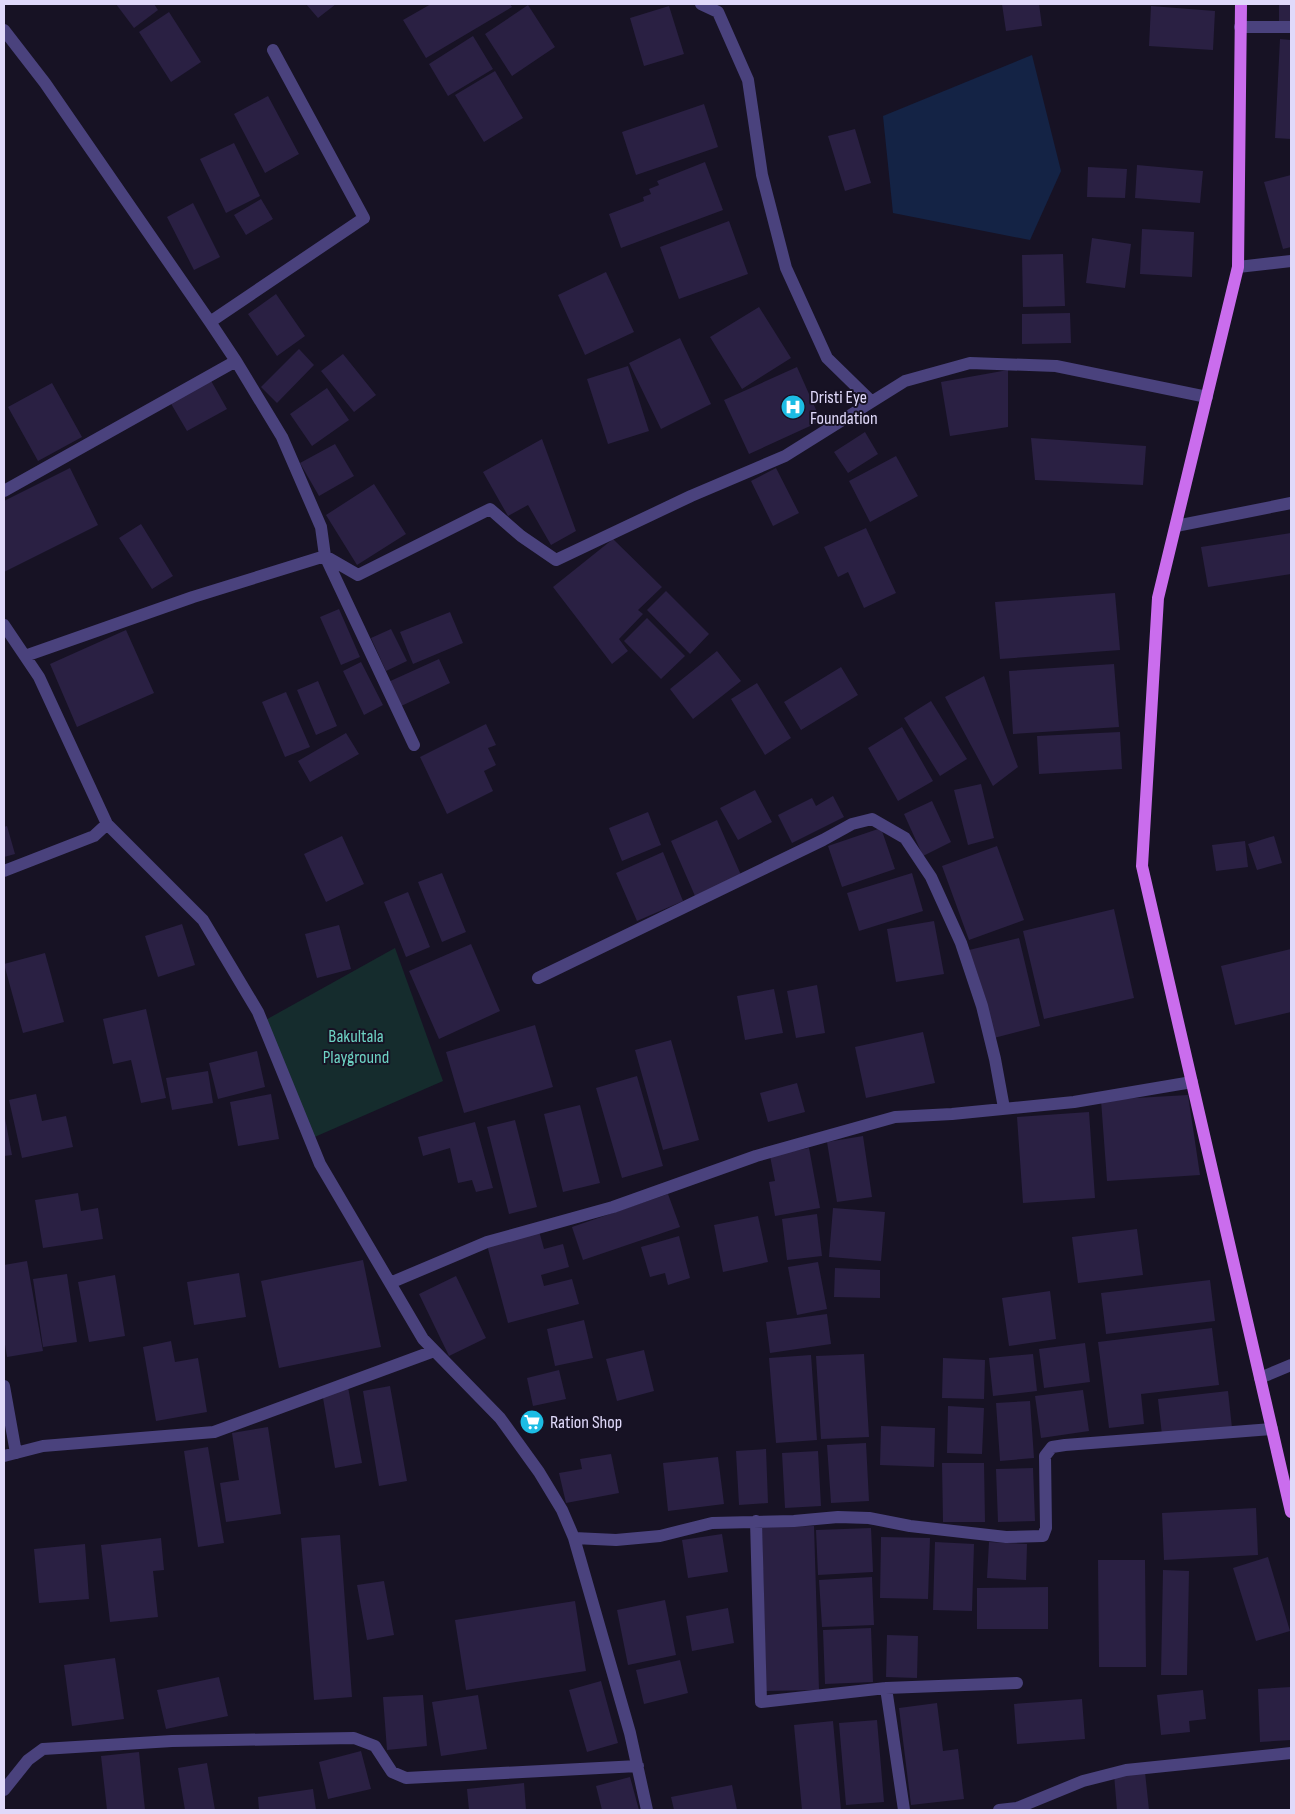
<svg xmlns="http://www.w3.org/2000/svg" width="1295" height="1814" font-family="'Sofia Sans Condensed',sans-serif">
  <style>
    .green { fill: #152c2d }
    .water { fill: #142345 }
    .building { fill: #2a2043 }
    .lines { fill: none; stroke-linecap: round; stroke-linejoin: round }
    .minor { stroke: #4a427d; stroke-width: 12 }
    .major { stroke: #ca6ded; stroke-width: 12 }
    .labels { text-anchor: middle; stroke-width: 4; stroke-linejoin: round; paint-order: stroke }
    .poi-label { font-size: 18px; fill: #e0d9fa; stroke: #171224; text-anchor: start }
    .park-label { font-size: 18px; fill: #6dd2c3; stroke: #171224 }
  </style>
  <rect width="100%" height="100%" fill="#171224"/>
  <!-- green -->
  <path class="green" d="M395 948 443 1081 310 1139 262 1022Z"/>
  <!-- water -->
  <path class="water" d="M1032 55 1061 171 1030 240 893 213 883 116Z"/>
  <!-- building -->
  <path class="building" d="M116 4H154L158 10 134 28Z
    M306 4H336L318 18Z
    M431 4H510L512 7 426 58 403 20Z
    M1002 4H1039L1042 26 1006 31Z
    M1279 4H1291V22L1279 23Z
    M528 5 555 47 512 76 485 34Z
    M669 6 684 54 644 66 630 18Z
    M1151 6 1215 11 1213 50 1149 46Z
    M169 12 201 62 171 82 139 32Z
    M473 36 493 69 448 96 429 64Z
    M1280 39 1291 40V139L1275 138Z
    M495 71 523 118 484 142 455 95Z
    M268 96 299 154 265 173 234 114Z
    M704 104 718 147 636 175 622 132Z
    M855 129 871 183 845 191 828 136Z
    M234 143 260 196 226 213 200 159Z
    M705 162 723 210 621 248 609 214 644 201 643 197 651 194 649 189 659 185 657 181Z
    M1137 165 1203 171 1200 203 1135 198Z
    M1088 167 1127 169 1125 198 1087 197Z
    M1291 175V247L1283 249 1264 182Z
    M261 199 273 219 246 235 234 215Z
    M193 203 220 257 194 270 167 217Z
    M729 221 748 274 679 299 660 247Z
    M1142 229 1194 232 1192 277 1140 274Z
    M1092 238 1131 244 1125 288 1086 283Z
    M1063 254 1065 306 1023 307 1022 255Z
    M606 272 634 332 585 355 558 295Z
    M276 294 305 336 277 356 248 314Z
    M759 307 791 358 742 389 710 337Z
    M1070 313 1071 343 1022 344V314Z
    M680 338 711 404 661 429 629 363Z
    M299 349 314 365 277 403 261 387Z
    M343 354 376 395 354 412 321 371Z
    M628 366 649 431 608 444 587 379Z
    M797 367 821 421 749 454 724 400Z
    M1008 370V427L950 436 941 382Z
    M210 379 227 409 187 431 170 402Z
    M52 383 82 437 38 461 8 407Z
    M327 388 349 420 312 446 290 414Z
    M865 432 878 454 848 473 834 452Z
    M1031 438 1146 446 1143 485 1035 480Z
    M542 439 576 531 551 545 528 505 508 516 483 472Z
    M335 444 354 476 319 496 300 463Z
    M896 456 918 496 870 522 849 481Z
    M70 468 98 525 4 572V501Z
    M776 468 799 513 773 526 751 481Z
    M374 484 406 534 357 565 326 515Z
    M141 524 173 576 152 589 119 538Z
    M866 528 896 593 864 608 848 572 838 577 824 547Z
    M1291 533V574L1208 587 1201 547Z
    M613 539 662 587 638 610 643 614 619 639 628 651 612 664 553 587Z
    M666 591 709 634 690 654 647 610Z
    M1115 593 1120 650 1000 659 995 602Z
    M339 609 360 657 341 665 320 617Z
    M450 612 463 643 413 664 400 632Z
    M647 618 685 656 661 679 624 641Z
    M391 629 407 661 386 671 371 638Z
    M126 630 154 693 77 727 50 664Z
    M717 651 741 681 693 719 670 689Z
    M439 659 450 683 397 708 386 683Z
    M361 662 383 705 364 715 343 671Z
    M1114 664 1119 727 1013 734 1009 671Z
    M841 667 858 695 801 730 784 702Z
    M984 676 1018 767 993 786 945 697Z
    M318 681 337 726 316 735 297 690Z
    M757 683 791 738 765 755 731 699Z
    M286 692 310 747 285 757 262 702Z
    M931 701 967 759 940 776 904 718Z
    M486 724 496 745 488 748 496 765 484 771 493 791 447 814 420 757Z
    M902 727 933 781 898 801 868 748Z
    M1120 732 1122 769 1039 774 1037 736Z
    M346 733 359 754 310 782 298 761Z
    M981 784 994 838 968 845 954 790Z
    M755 790 772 822 738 840 720 808Z
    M833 796 844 817 792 843 778 815 812 798 816 806Z
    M932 801 951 842 923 856 904 814Z
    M648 812 661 845 622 861 609 828Z
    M717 820 741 875 695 896 671 841Z
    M7 826 15 854 4 857V827Z
    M881 828 895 869 842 887 828 846Z
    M342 836 364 884 326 902 304 854Z
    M1274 836 1282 863 1257 870 1248 844Z
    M1245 841 1248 867 1216 871 1212 845Z
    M997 846 1024 920 969 940 942 866Z
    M663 852 683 901 637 921 616 873Z
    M442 873 466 932 442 942 418 882Z
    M912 873 923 911 859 931 847 893Z
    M408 892 430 947 406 957 384 902Z
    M1114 909 1134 998 1044 1019 1023 931Z
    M934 921 944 974 896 982 887 929Z
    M182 924 195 965 158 977 145 936Z
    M339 925 351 969 317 978 305 934Z
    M1019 938 1040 1026 990 1039 969 950Z
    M471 944 500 1011 439 1039 409 971Z
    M1291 949V1012L1235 1025 1221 966Z
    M45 953 64 1022 23 1033 4 964Z
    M817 985 825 1033 796 1038 787 991Z
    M774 989 783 1033 745 1040 737 996Z
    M146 1009 166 1098 141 1103 131 1060 113 1064 103 1019Z
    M535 1025 553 1087 464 1113 446 1052Z
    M923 1032 935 1083 866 1098 855 1047Z
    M671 1040 699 1140 663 1150 635 1050Z
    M257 1051 265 1087 218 1099 209 1063Z
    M208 1071 213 1103 172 1110 166 1078Z
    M637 1076 663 1166 622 1178 596 1088Z
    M797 1083 805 1112 768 1122 760 1093Z
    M36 1094 42 1121 66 1116 73 1147 22 1158 9 1100Z
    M271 1094 279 1139 238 1146 230 1102Z
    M1188 1095 1200 1175 1107 1181 1101 1100Z
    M580 1105 600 1183 563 1192 544 1114Z
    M1089 1112 1095 1198 1023 1203 1017 1117Z
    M4 1113 12 1155 4 1156Z
    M515 1120 537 1207 509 1214 487 1127Z
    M475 1122 493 1188 476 1192 472 1180 458 1183 450 1148 423 1156 418 1137Z
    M863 1136 872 1197 837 1202 827 1142Z
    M809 1148 820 1208 775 1216 769 1182 775 1181 770 1156Z
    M78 1193 81 1211 98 1208 103 1239 43 1248 35 1200Z
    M668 1194 680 1227 583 1260 572 1227Z
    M833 1208 885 1212 881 1261 829 1257Z
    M817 1214 822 1256 787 1260 782 1219Z
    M758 1216 768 1262 723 1272 714 1225Z
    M1137 1229 1143 1275 1078 1283 1072 1237Z
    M539 1231 544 1249 563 1244 569 1267 541 1275 544 1286 572 1279 579 1304 508 1323 487 1245Z
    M679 1236 690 1278 668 1285 665 1273 650 1277 641 1247Z
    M363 1260 381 1347 279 1368 261 1281Z
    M27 1261 43 1351 7 1357 4 1338V1265Z
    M818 1262 827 1309 797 1315 788 1267Z
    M835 1268 880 1270V1298L834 1297Z
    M239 1273 246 1317 194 1325 187 1282Z
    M67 1274 77 1342 43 1347 33 1279Z
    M115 1275 125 1336 89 1342 78 1282Z
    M456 1276 486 1338 449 1356 419 1294Z
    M1210 1280 1215 1321 1106 1334 1101 1293Z
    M1050 1291 1056 1339 1009 1346 1002 1298Z
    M827 1314 831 1344 770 1353 766 1322Z
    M584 1320 593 1358 555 1366 547 1329Z
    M1212 1328 1219 1385 1141 1394 1144 1424 1109 1428 1098 1342Z
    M171 1341 175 1362 198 1358 207 1412 156 1421 143 1347Z
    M1085 1343 1090 1382 1044 1388 1039 1349Z
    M644 1350 654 1391 617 1401 606 1359Z
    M864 1354 869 1437 821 1439 816 1356Z
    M1033 1354 1037 1391 993 1396 989 1358Z
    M811 1355 817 1440 776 1443 769 1358Z
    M943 1358 985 1360 984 1399 942 1398Z
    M559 1370 566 1399 533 1406 527 1378Z
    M390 1386 407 1481 379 1486 363 1391Z
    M348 1387 362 1463 335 1468 322 1392Z
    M1083 1390 1089 1431 1041 1438 1035 1396Z
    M1228 1391 1232 1428 1162 1435 1158 1399Z
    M1030 1401 1034 1458 1000 1461 996 1403Z
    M948 1406 984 1408 982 1454 947 1453Z
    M881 1426 935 1428 934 1467 880 1465Z
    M268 1427 281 1514 226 1522 220 1483 239 1480 232 1433Z
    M866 1443 869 1501 831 1503 827 1445Z
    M208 1447 224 1543 198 1547 184 1451Z
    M766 1449 768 1503 739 1505 736 1451Z
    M818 1451 821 1506 785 1508 782 1453Z
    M611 1454 619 1493 566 1503 559 1473 582 1469 580 1459Z
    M718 1457 724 1504 668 1511 663 1463Z
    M942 1463H984L985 1522H943Z
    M1033 1468 1035 1521 998 1522 996 1469Z
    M1256 1508 1258 1555 1164 1560 1162 1513Z
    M814 1526 819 1690 766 1691 762 1527Z
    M871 1528 873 1572 818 1575 816 1530Z
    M722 1534 728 1572 688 1578 682 1540Z
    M340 1535 352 1697 314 1700 301 1538Z
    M881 1537 930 1538 928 1599 880 1598Z
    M161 1538 164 1570 153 1571 158 1617 110 1622 101 1545Z
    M935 1542 974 1544 972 1611 933 1610Z
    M989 1542 1027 1544 1026 1580 987 1578Z
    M85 1544 89 1599 39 1603 34 1549Z
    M1268 1557 1290 1631 1256 1641 1233 1568Z
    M1098 1560H1145L1146 1667H1099Z
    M1163 1570 1189 1571 1187 1675H1161Z
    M872 1577 874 1625 822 1627 819 1580Z
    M384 1581 394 1635 367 1640 357 1585Z
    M1048 1587V1629H977V1588Z
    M665 1600 676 1655 628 1665 617 1610Z
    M575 1601 586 1671 466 1690 455 1620Z
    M728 1608 734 1643 692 1651 686 1616Z
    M871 1628 873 1682 825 1684 823 1630Z
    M887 1635 918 1636 917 1678 886 1677Z
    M115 1658 124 1719 72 1726 64 1665Z
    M680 1660 688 1693 644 1704 636 1670Z
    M219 1677 228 1716 166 1729 157 1690Z
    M601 1681 618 1743 587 1752 569 1690Z
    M1291 1687V1740L1260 1742 1258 1689Z
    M1203 1690 1206 1719 1189 1721 1190 1732 1161 1735 1157 1695Z
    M423 1695 427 1746 387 1750 383 1697Z
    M478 1695 487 1749 441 1756 432 1702Z
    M1082 1699 1085 1739 1017 1744 1014 1704Z
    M937 1703 943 1751 958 1749 964 1799 911 1805 899 1708Z
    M877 1720 884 1802 846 1805 839 1723Z
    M833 1721 841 1810H802L794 1725Z
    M361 1751 371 1789 328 1799 319 1762Z
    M139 1752 145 1810H107L101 1756Z
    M207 1763 215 1810H185L178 1768Z
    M1145 1772 1149 1810H1117L1114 1774Z
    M630 1777 639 1810H602L596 1786Z
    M524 1783 526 1810H469L467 1789Z
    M732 1785 737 1810H674L671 1797Z
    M313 1789 316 1810H259L258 1797Z"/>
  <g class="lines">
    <!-- minor -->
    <path class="minor" d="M701 4 718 12 748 80 762 175 786 268 827 358 871 401
      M1240 27H1291
      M4 30 45 83 210 322 236 361 282 437 321 527 325 556 414 745
      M1238 267 1291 261
      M210 322 364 218 273 50
      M4 491 236 361
      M1176 526 1291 503
      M4 625 39 677 107 824 203 920 258 1012 320 1164 423 1339 500 1418 539 1472 562 1510 574 1538 630 1733 647 1810
      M25 656 193 597 325 556 358 575 490 509 521 536 556 560 691 496 785 456 905 381 970 363 1056 366 1207 397
      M4 871 94 836 107 824
      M538 978 823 840 852 824 872 819 905 838 931 877 961 943 982 1006 995 1059 1004 1108
      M390 1283 487 1242 613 1207 756 1156 895 1117 952 1114 1074 1102 1192 1082
      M1260 1378 1291 1365
      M4 1386 16 1453
      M4 1456 43 1446 214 1432 434 1351
      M756 1521 761 1702 886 1688 1017 1683
      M574 1538 616 1540 660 1536 712 1523 794 1521 838 1517 869 1518 910 1526 1006 1537 1043 1536 1046 1528 1045 1456 1052 1447 1065 1445 1272 1429
      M886 1688 904 1810
      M4 1790 28 1760 43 1749 172 1741 354 1738 375 1746 392 1772 406 1778 638 1766
      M999 1810 1017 1808 1083 1781 1126 1770 1291 1753"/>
    <!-- major -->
    <path class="major" d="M1241 4 1238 267 1158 598 1142 866 1291 1512"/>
  </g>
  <!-- icons -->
  <defs>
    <symbol id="hospital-disc" viewBox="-11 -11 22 22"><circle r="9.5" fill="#1cbce4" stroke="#171224"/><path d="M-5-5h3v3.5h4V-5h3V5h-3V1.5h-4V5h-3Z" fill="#fff"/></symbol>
    <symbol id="supermarket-disc" viewBox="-11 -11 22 22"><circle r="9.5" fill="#1cbce4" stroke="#171224"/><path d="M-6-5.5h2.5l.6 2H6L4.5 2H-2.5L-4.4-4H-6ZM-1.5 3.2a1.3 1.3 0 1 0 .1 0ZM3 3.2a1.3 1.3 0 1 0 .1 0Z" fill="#fff"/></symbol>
  </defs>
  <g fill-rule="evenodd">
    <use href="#hospital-disc" x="779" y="393" width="28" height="28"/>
    <use href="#supermarket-disc" x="518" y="1408" width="28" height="28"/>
  </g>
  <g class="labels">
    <!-- poi labels -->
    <g class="poi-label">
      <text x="810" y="403">Dristi Eye<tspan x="810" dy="21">Foundation</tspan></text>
      <text x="550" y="1428">Ration Shop</text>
    </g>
    <!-- park labels -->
    <g class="park-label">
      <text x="356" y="1042">Bakultala<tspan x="356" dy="21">Playground</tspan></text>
    </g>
  </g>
  <!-- border -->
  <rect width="1295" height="1814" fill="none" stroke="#e0d9fa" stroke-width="10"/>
</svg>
